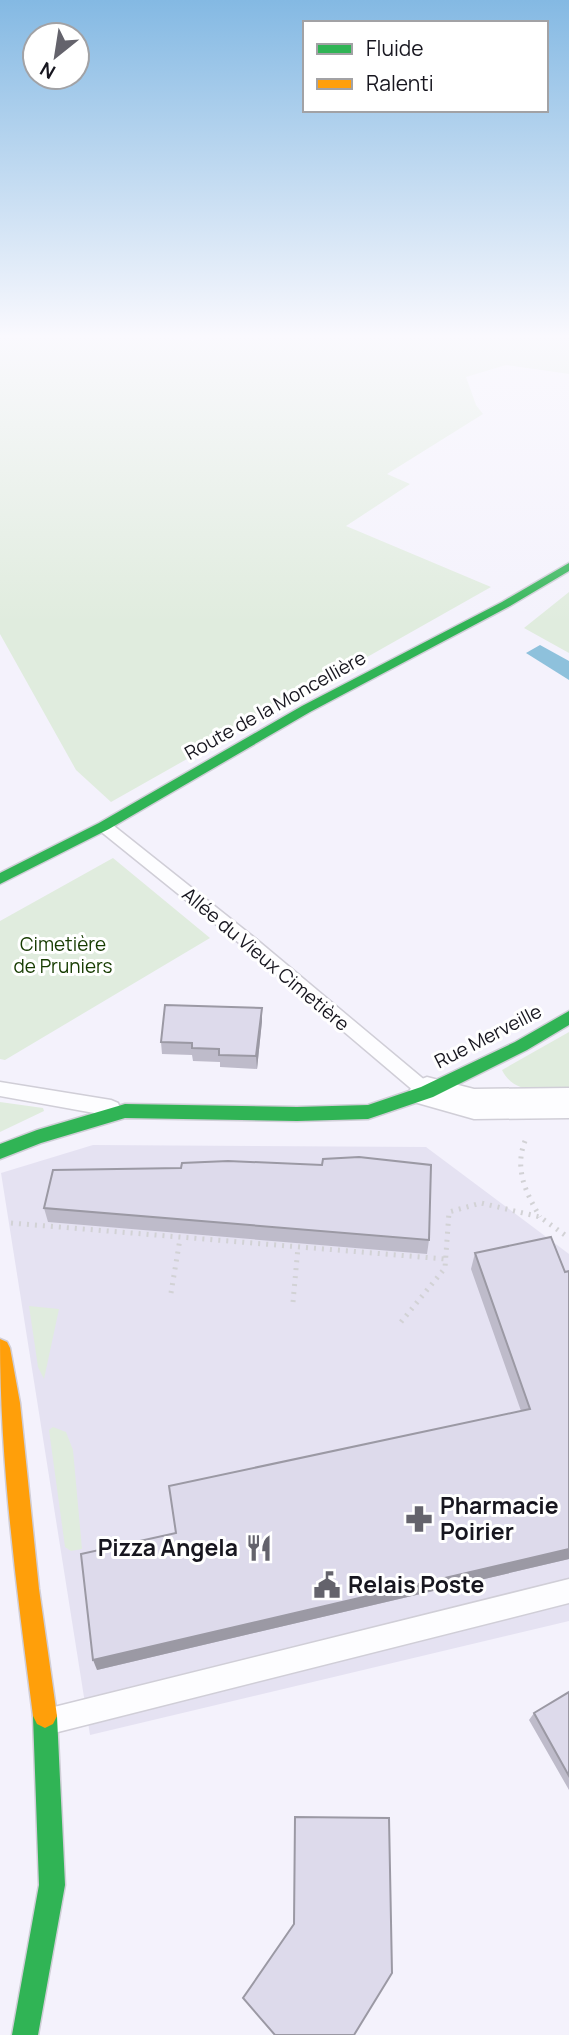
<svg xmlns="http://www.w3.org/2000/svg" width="569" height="2035" font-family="Manrope,sans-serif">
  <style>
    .built { fill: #e5e2f2 }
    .green { fill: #e0ecde }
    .water { fill: #8ec1dc }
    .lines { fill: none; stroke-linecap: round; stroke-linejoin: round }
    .lane-casing { stroke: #d0ced7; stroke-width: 3 }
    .street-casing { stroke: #d0ced7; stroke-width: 3 }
    .fast-casing { stroke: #d0ced7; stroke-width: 3 }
    .slow-casing { stroke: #d0ced7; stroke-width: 3 }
    .path { stroke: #d2d2d5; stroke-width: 5; stroke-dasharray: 2 6; stroke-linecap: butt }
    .lane { fill: #fdfdff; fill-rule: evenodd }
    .street { fill: #fdfdff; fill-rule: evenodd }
    .fast { fill: #30b455; fill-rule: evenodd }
    .slow { fill: #ff9f0a; fill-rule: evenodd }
    .wall { fill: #bebbca }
    .shaded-wall { fill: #9b99a4 }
    .building { fill: #dddaeb; stroke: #9b99a4; stroke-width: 2 }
    .labels { text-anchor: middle; stroke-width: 6; stroke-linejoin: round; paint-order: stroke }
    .street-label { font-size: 19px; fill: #17161f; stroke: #fff }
    .park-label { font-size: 19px; fill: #163b00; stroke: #fff }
    .near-poi-label { font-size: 23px; font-weight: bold; fill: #17161f; stroke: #fff; text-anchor: start }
  </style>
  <rect width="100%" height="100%" fill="#f4f2fc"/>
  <!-- built -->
  <path class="built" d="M93 1145 426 1147 569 1254V1621L90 1735 1 1173Z"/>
  <!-- green -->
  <path class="green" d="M0 338H169L193 341 212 338H569V374L506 365 466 377 476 405 483 414 387 474 410 484 346 526 491 587 111 802 76 770 0 634Z
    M569 592V653L524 628Z
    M113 858 210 938 5 1060 0 1059V921Z
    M569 1032V1093C544 1091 514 1095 502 1070Z
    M0 1102 43 1108 44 1111 0 1132Z
    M29 1306 59 1309 44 1379 38 1367Z
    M53 1427 66 1432 73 1450 82 1549 71 1551 65 1547 49 1430Z"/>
  <!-- water -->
  <path class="water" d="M540 645 569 661V680L526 653Z"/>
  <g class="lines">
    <defs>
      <path id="lane" d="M104 821 109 822 256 939 433 1087 436 1092 433 1097 427 1099 421 1097 244 947 99 830 96 826Z
        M0 1082 111 1100 118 1103 120 1108 118 1113 111 1116 0 1096Z
        M569 1579V1603L50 1734 41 1730 37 1721 41 1712 50 1708Z"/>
      <path id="street" d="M427 1077 474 1089 569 1088V1118L474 1119 414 1102 409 1092 414 1082Z"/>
      <path id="fast" d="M569 563V571L510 606 310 712 109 829 0 884V873L99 823 302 706 502 602Z
        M569 1011V1025L527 1050 433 1097 368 1119 297 1121 125 1118 41 1143 0 1159V1144L37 1130 125 1104 297 1107 368 1105 421 1087 515 1042Z
        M45 1704 53 1708 57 1716 65 1885 38 2035H12L39 1885 33 1716 37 1708Z"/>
      <path id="slow" d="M0 1339 7 1342 10 1348 20 1403 39 1589 57 1716 53 1724 45 1728 37 1724 33 1716C17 1591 0 1465 0 1339Z"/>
    </defs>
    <!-- lane casing -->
    <use href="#lane" class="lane-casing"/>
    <!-- street casing -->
    <use href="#street" class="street-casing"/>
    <!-- fast casing -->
    <use href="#fast" class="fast-casing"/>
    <!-- slow casing -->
    <use href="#slow" class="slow-casing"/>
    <!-- path -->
    <path class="path" d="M525 1141C514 1169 526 1193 540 1217
      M11 1223 445 1259
      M171 1293 180 1239
      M293 1302 298 1247
      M401 1322 445 1268 449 1212 481 1203 540 1217 569 1238"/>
    <!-- lane -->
    <use href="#lane" class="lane"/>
    <!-- street -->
    <use href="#street" class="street"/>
    <!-- fast -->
    <use href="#fast" class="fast"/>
    <!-- slow -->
    <use href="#slow" class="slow"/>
  </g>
  <!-- wall -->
  <path class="wall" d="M262 1021 257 1069 220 1067V1062L193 1061 192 1055 162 1054 161 1042Z
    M181 1168 429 1240 427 1254 48 1222 44 1208Z
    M475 1253 565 1272 569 1271V1559L97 1670 176 1533 521 1411 471 1269Z
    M569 1692V1790L529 1720 534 1713Z"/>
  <!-- shaded-wall -->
  <path class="shaded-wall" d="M262 1008V1021L257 1069 256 1056Z
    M569 1549V1559L97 1670 93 1660Z"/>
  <!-- building -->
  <path class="building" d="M165 1005 262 1008 256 1056 219 1055V1049L192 1048V1043L161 1042Z
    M359 1157 431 1165 429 1240 44 1208 53 1170 181 1168 182 1163 228 1161 322 1165 323 1159Z
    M551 1237 565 1272 569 1271V1549L93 1660 81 1554 176 1533 169 1486 530 1409 475 1253Z
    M569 1692V1776L534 1713Z
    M295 1817 389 1818 392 1973 354 2035H275L243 1998 294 1924Z"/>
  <!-- sky -->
  <linearGradient id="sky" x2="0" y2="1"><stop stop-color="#84b9e3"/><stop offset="0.54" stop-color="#faf9fe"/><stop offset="1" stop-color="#faf9fe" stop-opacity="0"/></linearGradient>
  <rect width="569" height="623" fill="url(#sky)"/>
  <!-- icons -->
  <defs>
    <symbol id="pharmacy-bare" viewBox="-9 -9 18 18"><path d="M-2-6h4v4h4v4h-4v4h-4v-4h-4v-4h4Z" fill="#64636c" stroke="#fff" stroke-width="2.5" paint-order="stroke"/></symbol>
    <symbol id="restaurant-bare" viewBox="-9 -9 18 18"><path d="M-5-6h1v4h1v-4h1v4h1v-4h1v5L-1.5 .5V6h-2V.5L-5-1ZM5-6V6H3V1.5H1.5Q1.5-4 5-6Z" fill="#64636c" stroke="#fff" stroke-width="2.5" paint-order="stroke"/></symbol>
    <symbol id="civic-bare" viewBox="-9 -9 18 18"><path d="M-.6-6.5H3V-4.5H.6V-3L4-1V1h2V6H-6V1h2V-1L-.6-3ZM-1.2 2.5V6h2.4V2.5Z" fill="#64636c" stroke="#fff" stroke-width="2.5" paint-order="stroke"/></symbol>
  </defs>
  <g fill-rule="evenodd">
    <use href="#pharmacy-bare" x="400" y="1500" width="38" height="38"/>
    <use href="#restaurant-bare" x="240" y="1529" width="38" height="38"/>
    <use href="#civic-bare" x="308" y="1566" width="38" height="38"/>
  </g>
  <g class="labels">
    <!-- street labels -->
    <g class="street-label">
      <text transform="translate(275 705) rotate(-29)" y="7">Route de la Moncellière</text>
      <text transform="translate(266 959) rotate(40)" y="7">Allée du Vieux Cimetière</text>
      <text transform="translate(488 1036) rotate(-27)" y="7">Rue Merveille</text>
    </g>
    <!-- park labels -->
    <g class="park-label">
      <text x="63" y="951">Cimetière<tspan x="63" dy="22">de Pruniers</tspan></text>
    </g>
    <!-- near-poi labels -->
    <g class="near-poi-label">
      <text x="440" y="1514">Pharmacie<tspan x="440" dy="26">Poirier</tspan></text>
      <text x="238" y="1556" text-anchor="end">Pizza Angela</text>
      <text x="348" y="1593">Relais Poste</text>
    </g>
  </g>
  <!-- legend -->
  <rect x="303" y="21" width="245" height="91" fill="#ffffff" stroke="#a2a2a5" stroke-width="2"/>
  <rect x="317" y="44" width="35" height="10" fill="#30b455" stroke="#a2a2a5" stroke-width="2"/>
  <text x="366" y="56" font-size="21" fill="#17161f">Fluide</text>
  <rect x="317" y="79" width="35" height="10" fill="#ff9f0a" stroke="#a2a2a5" stroke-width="2"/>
  <text x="366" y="91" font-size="21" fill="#17161f">Ralenti</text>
  <!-- north arrow -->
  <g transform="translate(56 56) rotate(210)"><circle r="33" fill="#ffffff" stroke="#a2a2a5" stroke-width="2"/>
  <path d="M0-5L12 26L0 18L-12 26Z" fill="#64636c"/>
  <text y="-10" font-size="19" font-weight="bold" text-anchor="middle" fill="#17161f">N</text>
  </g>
</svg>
